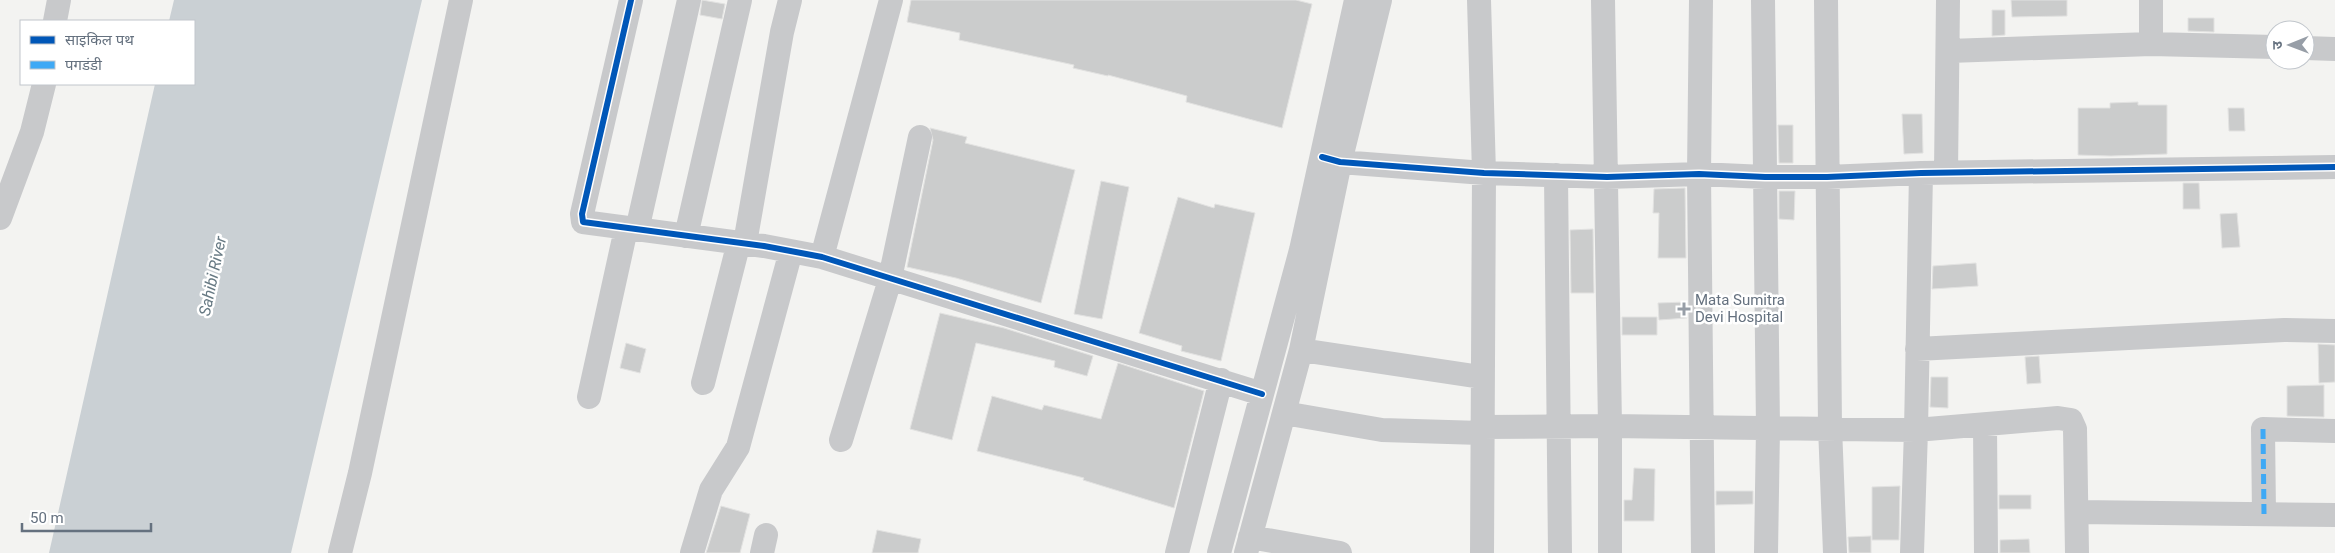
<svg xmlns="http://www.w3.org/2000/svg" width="2335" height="553" font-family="Roboto,'Noto Sans Devanagari',sans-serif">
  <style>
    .water { fill: #cad0d4 }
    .building { fill: #cbcccc; stroke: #e2e2e1 }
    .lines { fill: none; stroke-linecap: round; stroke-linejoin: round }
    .minor { stroke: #c8c9cb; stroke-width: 24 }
    .quiet { stroke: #3fa9f5; stroke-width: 5; stroke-dasharray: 10 5; stroke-linecap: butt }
    .cycleway-casing { stroke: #fff; stroke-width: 9 }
    .cycleway { stroke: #0057b8; stroke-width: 6 }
    .poi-dot { fill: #979ea7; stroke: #fff; stroke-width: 2 }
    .labels { text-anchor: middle; stroke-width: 5; stroke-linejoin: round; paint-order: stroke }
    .poi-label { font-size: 15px; fill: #65717f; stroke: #fff; text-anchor: start }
    .water-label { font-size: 16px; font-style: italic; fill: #667983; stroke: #fff }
  </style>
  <rect width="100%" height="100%" fill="#f3f3f1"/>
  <!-- water -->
  <path class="water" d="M174 0H422L291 553H49L155 84H194V21H169Z"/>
  <!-- building -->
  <path class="building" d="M702 0 725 4 722 19 700 15Z
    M911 0H1296L1312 4 1282 128 1186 102 1187 96 1108 75V76L1073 68 1074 65 959 40 960 33 907 22Z
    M2011 0H2067V16L2012 17Z
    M1992 10H2005V35L1992 36Z
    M2188 18H2214V32L2188 31Z
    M2138 102V105H2167V154L2111 156 2078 155V108H2110V103Z
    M2228 108H2244L2245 131H2229Z
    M1902 114H1922L1923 153 1904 154Z
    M1778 125H1793V163H1779Z
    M930 128 967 137 965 143 1075 170 1041 303 956 278 907 267 933 140Z
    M1101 181 1129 187 1102 319 1074 314Z
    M2183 183H2199L2200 209H2183Z
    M1685 188 1686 258H1658L1659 213H1653L1654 189Z
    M1779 191H1795L1794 220 1779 219Z
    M1178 197 1214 208 1215 204 1255 213 1221 361 1181 351 1182 346 1139 333Z
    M2237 213 2240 247 2222 248 2220 214Z
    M1593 229 1594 293H1571L1570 230Z
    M1976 263 1978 286 1932 289 1933 266Z
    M1687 302V318L1659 320 1658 303Z
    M940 313 1004 328 1093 356 1087 376 1054 367 1055 361 976 343 952 440 910 429Z
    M1622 317H1657V335H1622Z
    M626 343 646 349 640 373 620 368Z
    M2318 344 2335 345V382L2319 383Z
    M2039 356 2041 383 2027 384 2025 357Z
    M1118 363 1204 391 1174 508 1083 480 1084 478 977 451 992 396 1042 410 1044 405 1101 419Z
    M1931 377H1948V408L1930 407Z
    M2324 385V417L2287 416V386Z
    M1634 468 1655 469 1654 521H1624V500H1632Z
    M1900 486 1899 540H1872V487Z
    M1716 491H1753V504L1716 505Z
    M1999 495H2031V509H1999Z
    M721 506 750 514 740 553H706Z
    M877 530 921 539 918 553H872Z
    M1871 536V553H1849L1848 537Z
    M2029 539 2030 553H2000V540Z"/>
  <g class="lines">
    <!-- minor -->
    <path class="minor" d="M631 0 582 214 583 222 764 246 822 257 1262 394
      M1479 0 1484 173 1482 553
      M1701 0 1699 174 1703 553
      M1763 0 1768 428 1766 553
      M1826 0 1830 427 1835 553
      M2151 0V44
      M55 21 59 0
      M2305 48 2335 49
      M1949 51 2151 44 2275 47
      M1322 157 1340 162 1484 173 1607 177 1699 174 1765 177H1827L1921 173 2335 167
      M1946 172 1948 0
      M1921 173 1916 430 2058 418 2071 420 2075 429 2077 553
      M1556 175 1560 553
      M0 218 32 132 44 84
      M637 230 689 0
      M686 236 740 0
      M745 243 782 32 790 0
      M822 257 891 0
      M1917 349 2284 330 2335 331
      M1301 350 1481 377
      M703 383 739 242
      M589 397 626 229
      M1284 413 1382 430 1481 433
      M1985 425 1986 553
      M1481 427 1610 426 1603 0
      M841 440 889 283 920 137
      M2077 512 2335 515
      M2264 514 2263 429 2335 431
      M1250 537 1340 553
      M340 553 360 473 461 0
      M692 553 711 490 738 447 791 251
      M762 553 766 535
      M1177 553 1221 380
      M1219 553 1301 250 1356 0
      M1246 553 1301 350 1340 162 1380 0
      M1610 553V426L1916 430 1912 553"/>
    <!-- quiet -->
    <path class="quiet" d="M2263 429 2264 514"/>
    <defs>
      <path id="cycleway" d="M631 0 582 214 583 222 764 246 822 257 1262 394
        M1322 157 1340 162 1484 173 1607 177 1699 174 1765 177H1827L1921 173 2335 167"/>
    </defs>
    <!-- cycleway casing -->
    <use href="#cycleway" class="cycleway-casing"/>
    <!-- cycleway -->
    <use href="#cycleway" class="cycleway"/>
  </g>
  <!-- markers -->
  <path class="poi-dot" d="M1681.5 301.5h5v5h5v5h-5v5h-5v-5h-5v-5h5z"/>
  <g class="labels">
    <!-- poi labels -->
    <g class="poi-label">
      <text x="1695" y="305">Mata Sumitra<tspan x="1695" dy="17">Devi Hospital</tspan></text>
    </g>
    <!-- water labels -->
    <g class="water-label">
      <text transform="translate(212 276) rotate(-78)" y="6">Sahibi River</text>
    </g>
  </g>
  <!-- legend -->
  <rect x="20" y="20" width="175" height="65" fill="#ffffff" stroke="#c1c6cc"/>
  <rect x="30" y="36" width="25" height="8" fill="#0057b8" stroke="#c1c6cc"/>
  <text x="65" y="45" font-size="15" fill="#65717f">साइकिल पथ</text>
  <rect x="30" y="61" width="25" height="8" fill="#3fa9f5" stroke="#c1c6cc"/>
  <text x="65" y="70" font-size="15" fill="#65717f">पगडंडी</text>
  <!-- north arrow -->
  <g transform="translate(2290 45) rotate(269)"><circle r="24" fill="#ffffff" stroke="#c1c6cc"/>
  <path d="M0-4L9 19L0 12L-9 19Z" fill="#979ea7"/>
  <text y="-8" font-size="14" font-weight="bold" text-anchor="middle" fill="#65717f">उ</text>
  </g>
  <!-- scale -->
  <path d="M22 523v8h129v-8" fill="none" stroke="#65717f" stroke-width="2.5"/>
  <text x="30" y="523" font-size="15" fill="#65717f" stroke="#ffffff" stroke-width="4" paint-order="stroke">50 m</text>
</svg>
